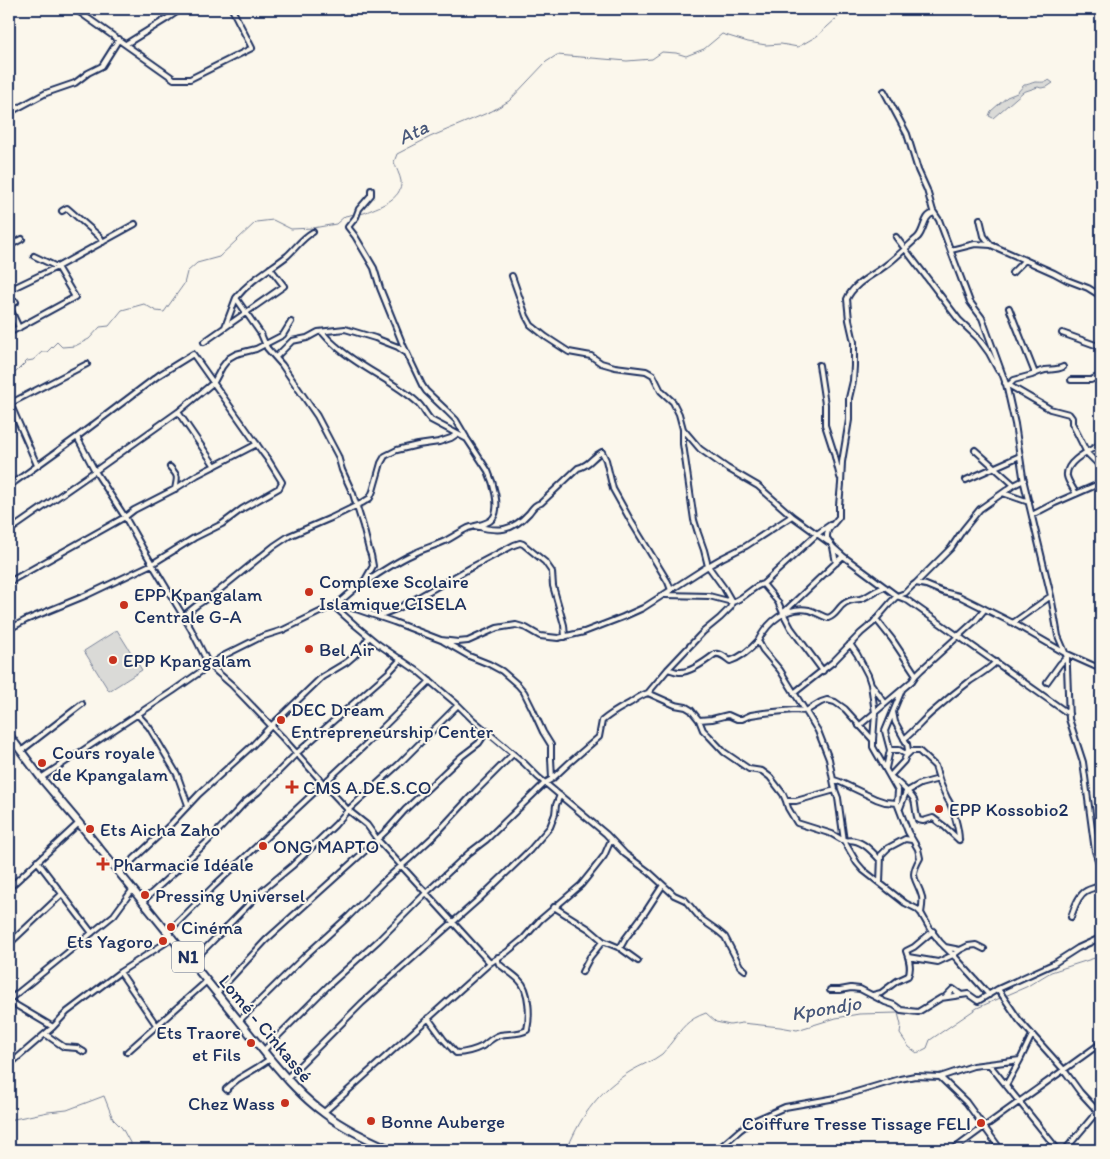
<svg xmlns="http://www.w3.org/2000/svg" width="1110" height="1159" font-family="Itim,sans-serif">
  <style>
    .green { fill: #dadad7; stroke: #7a849a }
    .lines { fill: none; stroke-linecap: round; stroke-linejoin: round }
    .stream { stroke: #747e96; stroke-width: 1 }
    .street-casing { stroke: #1b2f5e; stroke-width: 8 }
    .highway-casing { stroke: #1b2f5e; stroke-width: 10 }
    .street { stroke: #fbf7ec; stroke-width: 4 }
    .highway { stroke: #fbf7ec; stroke-width: 6 }
    .poi-dot { fill: #c8321e; stroke: #fbf7ec; stroke-width: 2 }
    .labels { text-anchor: middle; stroke-width: 4; stroke-linejoin: round; paint-order: stroke }
    .shield { fill: #fbf7ec; stroke: #5e6b89; stroke-width: 1 }
    .shield-label { font-size: 18px; font-weight: bold; fill: #1b2f5e }
    .poi-label { font-size: 19px; fill: #1b2f5e; stroke: #fbf7ec; text-anchor: start }
    .street-label { font-size: 19px; fill: #1b2f5e; stroke: #fbf7ec }
    .water-label { font-size: 20px; font-style: italic; fill: #47577a; stroke: #fbf7ec }
  </style>
  <rect width="100%" height="100%" fill="#fbf7ec"/>
  <filter id="ink" filterUnits="userSpaceOnUse"><feTurbulence type="fractalNoise" baseFrequency=".02" numOctaves="2"/><feDisplacementMap in="SourceGraphic" scale="10" xChannelSelector="R" yChannelSelector="G"/><feConvolveMatrix kernelMatrix="1 2 1 2 8 2 1 2 1" color-interpolation-filters="sRGB"/></filter>
  <g filter="url(#ink)">
    <!-- green -->
    <path class="green" d="M1049 80 1053 83 1047 87 1041 88 1038 87 1023 92 993 118 989 116 991 111 1007 97 1017 93 1024 85C1028 85 1031 83 1035 82 1040 82 1045 83 1049 80Z
      M117 630 142 670 109 691 84 651Z"/>
    <g class="lines">
      <!-- stream -->
      <path class="stream" d="M838 9 843 12
        M359 214 364 213C377 207 403 200 401 181 400 175 396 168 394 162L397 154 430 137 492 111 509 101 546 62 557 55 627 61 652 59 662 52 676 53 686 56 704 49 722 34 748 42 766 45 781 44 798 47 817 36 847 9
        M9 381 11 377 27 361 33 360 42 352H47L57 342 62 347 75 346 89 339 100 327 109 326 122 310 144 304 156 311 164 312 184 284 187 272 197 263 219 257 256 222 273 220 291 229 313 228 336 224 345 216 355 214
        M9 1120 48 1112 67 1110 104 1096 113 1119 122 1128 134 1150
        M571 1150 568 1147C582 1114 600 1090 631 1071 641 1065 653 1061 662 1054 665 1051 668 1046 671 1043 683 1027 687 1020 706 1013L716 1022 730 1025 742 1023 780 1027 797 1030 836 1018 859 1014 898 1013 901 1025 900 1034 909 1047 917 1053 927 1048 930 1040 977 1008 1026 987 1051 972 1101 956"/>
      <defs>
        <path id="street" d="M75 9 174 79H190L252 48 232 9
          M126 44 168 18 181 9
          M884 91 907 134 918 170 927 190 933 211 939 220 970 302 982 318 1006 384 1015 424 1024 483 1051 596 1058 636 1067 657V667L1069 719 1083 762 1095 851 1101 869
          M9 112 16 109 46 93 75 83 88 73 102 66 119 39
          M371 190V195L359 209 356 217 348 227 355 236 374 268 380 288 403 345 422 385 426 391 447 411 456 420 466 437
          M62 211 67 208 100 237 103 242
          M980 219 984 236 991 245
          M313 232C302 238 296 248 287 256 269 270 250 280 236 298L261 334 267 348 282 365 317 416 338 456 342 470 353 494 363 526 369 550 371 555 373 566 365 580 336 605
          M896 237 959 320 978 338 989 353 998 370
          M9 246 22 239
          M951 250 975 244 991 245 1054 273 1067 280 1088 288 1101 296
          M1012 273 1025 260
          M512 276 526 316 531 325 546 337 569 352 591 356 601 363 615 367 646 371 653 375 661 391 673 402 679 414 683 429V444L694 520 698 533 704 550 708 566 722 558 746 546 792 516
          M9 290 57 267 135 224
          M9 297 11 304 16 302
          M9 306 19 328
          M1009 308 1034 371V374
          M225 327 236 298
          M322 332C326 337 331 342 336 346 360 368 392 380 417 402 423 407 425 414 431 420L467 439 488 471C493 482 501 507 493 518 488 525 476 525 468 528 460 532 453 537 445 541 434 546 423 549 413 554 395 562 379 573 363 584
          M9 333 75 297 57 267 34 256
          M1062 333 1101 347
          M204 342 284 286 270 268
          M276 357 292 341 307 338 318 332 345 329 375 338 398 347 405 352
          M819 365 825 404V425L834 453 840 477
          M1071 380H1091L1097 377H1101
          M1005 383 1050 409 1069 414 1072 418V423L1087 453 1101 467
          M1008 386 1014 380 1032 375C1036 373 1041 371 1045 370 1052 369 1057 370 1063 367
          M10 403 37 465
          M9 404 87 364
          M178 412 215 466
          M683 429 700 449 727 468 758 486 792 516 828 542
          M77 437 95 471 125 517 142 547 191 629 209 665 232 685 282 737 323 783 348 810 367 825 377 839 490 963
          M975 450 1014 485
          M170 467C178 476 178 476 175 489
          M966 480 1020 456
          M841 484 842 462 849 420V398L853 381 854 366V342L849 320 847 299C854 283 872 276 885 266 897 257 908 246 918 237 925 229 923 216 934 213
          M9 486 77 437 159 375 193 354 263 453 269 461 282 482 279 488 242 509 222 524 194 538 152 564 87 595 26 620 9 629
          M1003 493 1029 502
          M1076 494C1074 489 1068 482 1067 476 1065 461 1091 450 1101 444
          M1032 515 1055 503 1101 483
          M475 526C498 532 512 532 529 513 533 508 534 505 541 503L578 468C591 465 591 457 602 452L606 460 613 489 632 523 668 582 671 590
          M9 531 95 471 178 412 214 382 222 367 229 358 236 354 256 349 283 335 291 322
          M833 547 843 556
          M836 563 833 547 827 538V535L828 530 839 517V505L841 484
          M9 582 125 517 134 510 175 489 197 475 257 444
          M916 583 951 548 963 530 980 509 1014 485 1024 480
          M763 584 817 534 830 525
          M885 587C875 590 868 597 860 599 854 600 851 599 845 603 838 607 837 615 828 618 821 616 816 612 809 610 787 606 768 621 758 641L763 650 780 670 818 731 829 759 835 790 838 798 844 841 857 863 863 870 905 903 917 909 921 913 930 929 940 942 956 958 989 995
          M331 607 336 608 355 625 378 644 419 672 458 705 472 719 524 763 538 777 606 834 625 854 649 872 674 895 685 900 701 919 718 931 725 937 740 966 745 970
          M783 613 791 628 823 671
          M183 616 197 605 217 592 274 546 289 536 331 518 362 503 370 498 373 491 381 463 385 456 397 450 418 445 439 442 451 438 457 434
          M378 616 399 608 472 567 514 545 520 543 523 544 545 562 552 572 553 586 564 625 565 637
          M1013 623 1051 596
          M443 641 469 656 489 664 502 671 518 685 524 692 532 708 543 732 551 745V758L552 779
          M850 644 857 654 868 675 871 684 875 713 873 740V747L898 791 897 803 908 832 918 849 920 858C908 879 917 878 922 897 923 902 922 907 921 913
          M668 669C672 670 675 672 679 672 690 673 706 661 715 654 721 653 725 657 730 661 742 657 750 650 758 641
          M916 675 921 670 976 620 985 609
          M1047 682 1060 664 1067 657
          M872 685 885 703
          M648 693 668 669 703 632 720 618 730 608 732 602 709 596 666 595
          M794 693 833 662 861 633 873 623 891 602 897 596 907 600 1069 714
          M893 712 895 722 907 744 908 750 904 761 890 776C896 781 911 794 914 800 916 806 915 812 918 820L923 821 933 818 945 827 959 840
          M137 714 149 727 177 774 188 805
          M699 720 712 719 728 715 737 719H742L751 715 764 713 794 710 806 711 821 702 827 700 835 702 845 709 873 740
          M859 726 912 681 916 675 892 639 876 619
          M904 739C916 730 924 718 936 709 947 699 958 690 970 681 979 675 988 670 996 662
          M890 750H899L907 755 911 751H919L935 766 939 779
          M21 751 82 704
          M886 768 890 750 885 731 902 690
          M41 778 173 691 223 656 261 637 283 630 330 607 336 605 345 606 359 610 394 622 441 640 458 642 468 641 497 628 516 625 526 628 540 636 558 638 584 632 623 617 643 608 708 566 724 588 732 602C746 598 752 586 763 584L778 602 783 613 843 556 897 596 905 593 912 586 916 583 926 585 943 592 959 596 1013 623 1065 653 1101 669
          M834 780 840 782 876 799 885 802 897 803
          M786 801H796L835 790
          M900 808 906 792 920 784 939 779C941 787 944 791 947 798 953 807 959 829 959 840
          M37 861 92 933
          M120 872 169 826 199 794 253 745 271 726 322 677 347 662 354 656 361 648 369 637
          M880 883 881 855 888 848 905 839 912 840
          M9 888 79 823
          M143 901 206 843 235 813 244 803 258 792 297 753 389 672 401 659
          M554 907 589 929 603 941 620 948 638 961
          M1071 917C1074 909 1078 895 1086 891 1091 888 1096 888 1101 885
          M168 932 214 886 364 746 430 681
          M9 944 62 894
          M945 947 960 950 968 946 976 945 984 949
          M620 948 625 939 646 911 663 885
          M908 957 938 962 953 955 960 950
          M192 962 263 890 292 866 335 825 348 810 398 765 458 705
          M120 972 157 1026
          M582 972 590 957 603 941
          M998 989 1053 964 1078 948 1100 938 1101 936
          M830 990H840L851 988 860 989 885 1002 894 1005 901 1010 918 1012 941 998 968 994 978 1001 998 989 1019 1020 1064 1070 1080 1092 1101 1115
          M217 993 266 940 366 850 388 829 405 810 462 756 479 743 487 731
          M873 995 881 993 897 981 908 976C912 968 909 959 906 951L914 947 933 931
          M946 996 953 989 960 994
          M9 1000 114 915 133 889
          M9 1001 53 1027
          M428 1018 444 1040 456 1053C464 1053 475 1050 483 1046 488 1042 493 1037 500 1035 509 1033 518 1035 527 1030 530 1017 530 990 519 980 513 974 506 970 499 964L498 961V957
          M239 1021 306 955 349 916 384 881 409 859 435 835 475 792 513 754
          M45 1034 64 1047 77 1048 84 1052
          M263 1051 329 985 379 940 427 892 469 853 486 840 545 783 552 779 569 763 599 737 602 721C611 713 619 709 630 703 636 699 641 695 648 693L675 705 686 707 691 710 699 720 703 730 709 736 724 752 746 767 749 769 762 771 770 777 783 794 786 801 788 808 797 823 832 834 844 841C859 837 870 849 880 860
          M127 1052 207 981
          M989 1064 1058 1150
          M9 1065 53 1027 67 1012 120 972 173 938
          M940 1077 966 1102 1001 1150
          M287 1078 362 1003 479 899 530 850 550 827 555 814 556 805 560 795
          M1006 1085 1020 1060
          M227 1090 226 1089 238 1079 258 1067 270 1059
          M323 1113 490 963 507 952 524 938 540 920 581 885 597 865 604 856 611 840
          M9 1147 10 1150
          M717 1150 740 1130 751 1122 785 1107 836 1098 900 1079 915 1076 940 1077 973 1066 1020 1060 1032 1035
          M953 1150C1002 1113 1052 1079 1101 1043
          M1065 1150 1101 1107"/>
        <path id="highway" d="M9 735 41 778 79 823 270 1059C286 1078 303 1098 324 1113 345 1129 368 1139 392 1150"/>
      </defs>
      <!-- street casing -->
      <use href="#street" class="street-casing"/>
      <!-- highway casing -->
      <use href="#highway" class="highway-casing"/>
      <!-- street -->
      <use href="#street" class="street"/>
      <!-- highway -->
      <use href="#highway" class="highway"/>
    </g>
  </g>
  <!-- markers -->
  <g class="poi-dot">
    <circle cx="309" cy="592" r="5"/>
    <circle cx="124" cy="605" r="5"/>
    <circle cx="309" cy="649" r="5"/>
    <circle cx="113" cy="660" r="5"/>
    <circle cx="281" cy="720" r="5"/>
    <circle cx="42" cy="763" r="5"/>
    <path d="M289.5 779.5h5v5h5v5h-5v5h-5v-5h-5v-5h5z"/>
    <circle cx="939" cy="809" r="5"/>
    <circle cx="90" cy="829" r="5"/>
    <circle cx="263" cy="846" r="5"/>
    <path d="M100.5 856.5h5v5h5v5h-5v5h-5v-5h-5v-5h5z"/>
    <circle cx="145" cy="895" r="5"/>
    <circle cx="171" cy="927" r="5"/>
    <circle cx="163" cy="941" r="5"/>
    <circle cx="251" cy="1043" r="5"/>
    <circle cx="285" cy="1103" r="5"/>
    <circle cx="371" cy="1121" r="5"/>
    <circle cx="981" cy="1123" r="5"/>
  </g>
  <g class="labels">
    <!-- shield labels -->
    <rect class="shield" x="172" y="941.5" width="32" height="31" rx="4"/>
    <g class="shield-label">
      <text x="188" y="963">N1</text>
    </g>
    <!-- poi labels -->
    <g class="poi-label">
      <text x="319" y="588">Complexe Scolaire<tspan x="319" dy="22">Islamique CISELA</tspan></text>
      <text x="134" y="601">EPP Kpangalam<tspan x="134" dy="22">Centrale G-A</tspan></text>
      <text x="319" y="656">Bel Air</text>
      <text x="123" y="667">EPP Kpangalam</text>
      <text x="291" y="716">DEC Dream<tspan x="291" dy="22">Entrepreneurship Center</tspan></text>
      <text x="52" y="759">Cours royale<tspan x="52" dy="22">de Kpangalam</tspan></text>
      <text x="303" y="794">CMS A.DE.S.CO</text>
      <text x="949" y="816">EPP Kossobio2</text>
      <text x="100" y="836">Ets Aicha Zaho</text>
      <text x="273" y="853">ONG MAPTO</text>
      <text x="113" y="871">Pharmacie Idéale</text>
      <text x="155" y="902">Pressing Universel</text>
      <text x="181" y="934">Cinéma</text>
      <text x="153" y="948" text-anchor="end">Ets Yagoro</text>
      <text x="241" y="1039" text-anchor="end">Ets Traore<tspan x="241" dy="22">et Fils</tspan></text>
      <text x="275" y="1110" text-anchor="end">Chez Wass</text>
      <text x="381" y="1128">Bonne Auberge</text>
      <text x="971" y="1130" text-anchor="end">Coiffure Tresse Tissage FELI</text>
    </g>
    <!-- street labels -->
    <g class="street-label">
      <text transform="translate(266 1028) rotate(50)" y="7">Lomé - Cinkassé</text>
    </g>
    <!-- water labels -->
    <g class="water-label">
      <text transform="translate(413 132) rotate(-26)" y="7">Ata</text>
      <text transform="translate(826 1008) rotate(-9)" y="7">Kpondjo</text>
    </g>
  </g>
  <!-- margin -->
  <rect width="1110" height="1159" fill="none" stroke="#fbf7ec" stroke-width="30"/>
  <rect x="15" y="15" width="1080" height="1129" fill="none" stroke="#1b2f5e" stroke-width="2" filter="url(#ink)"/>
</svg>
